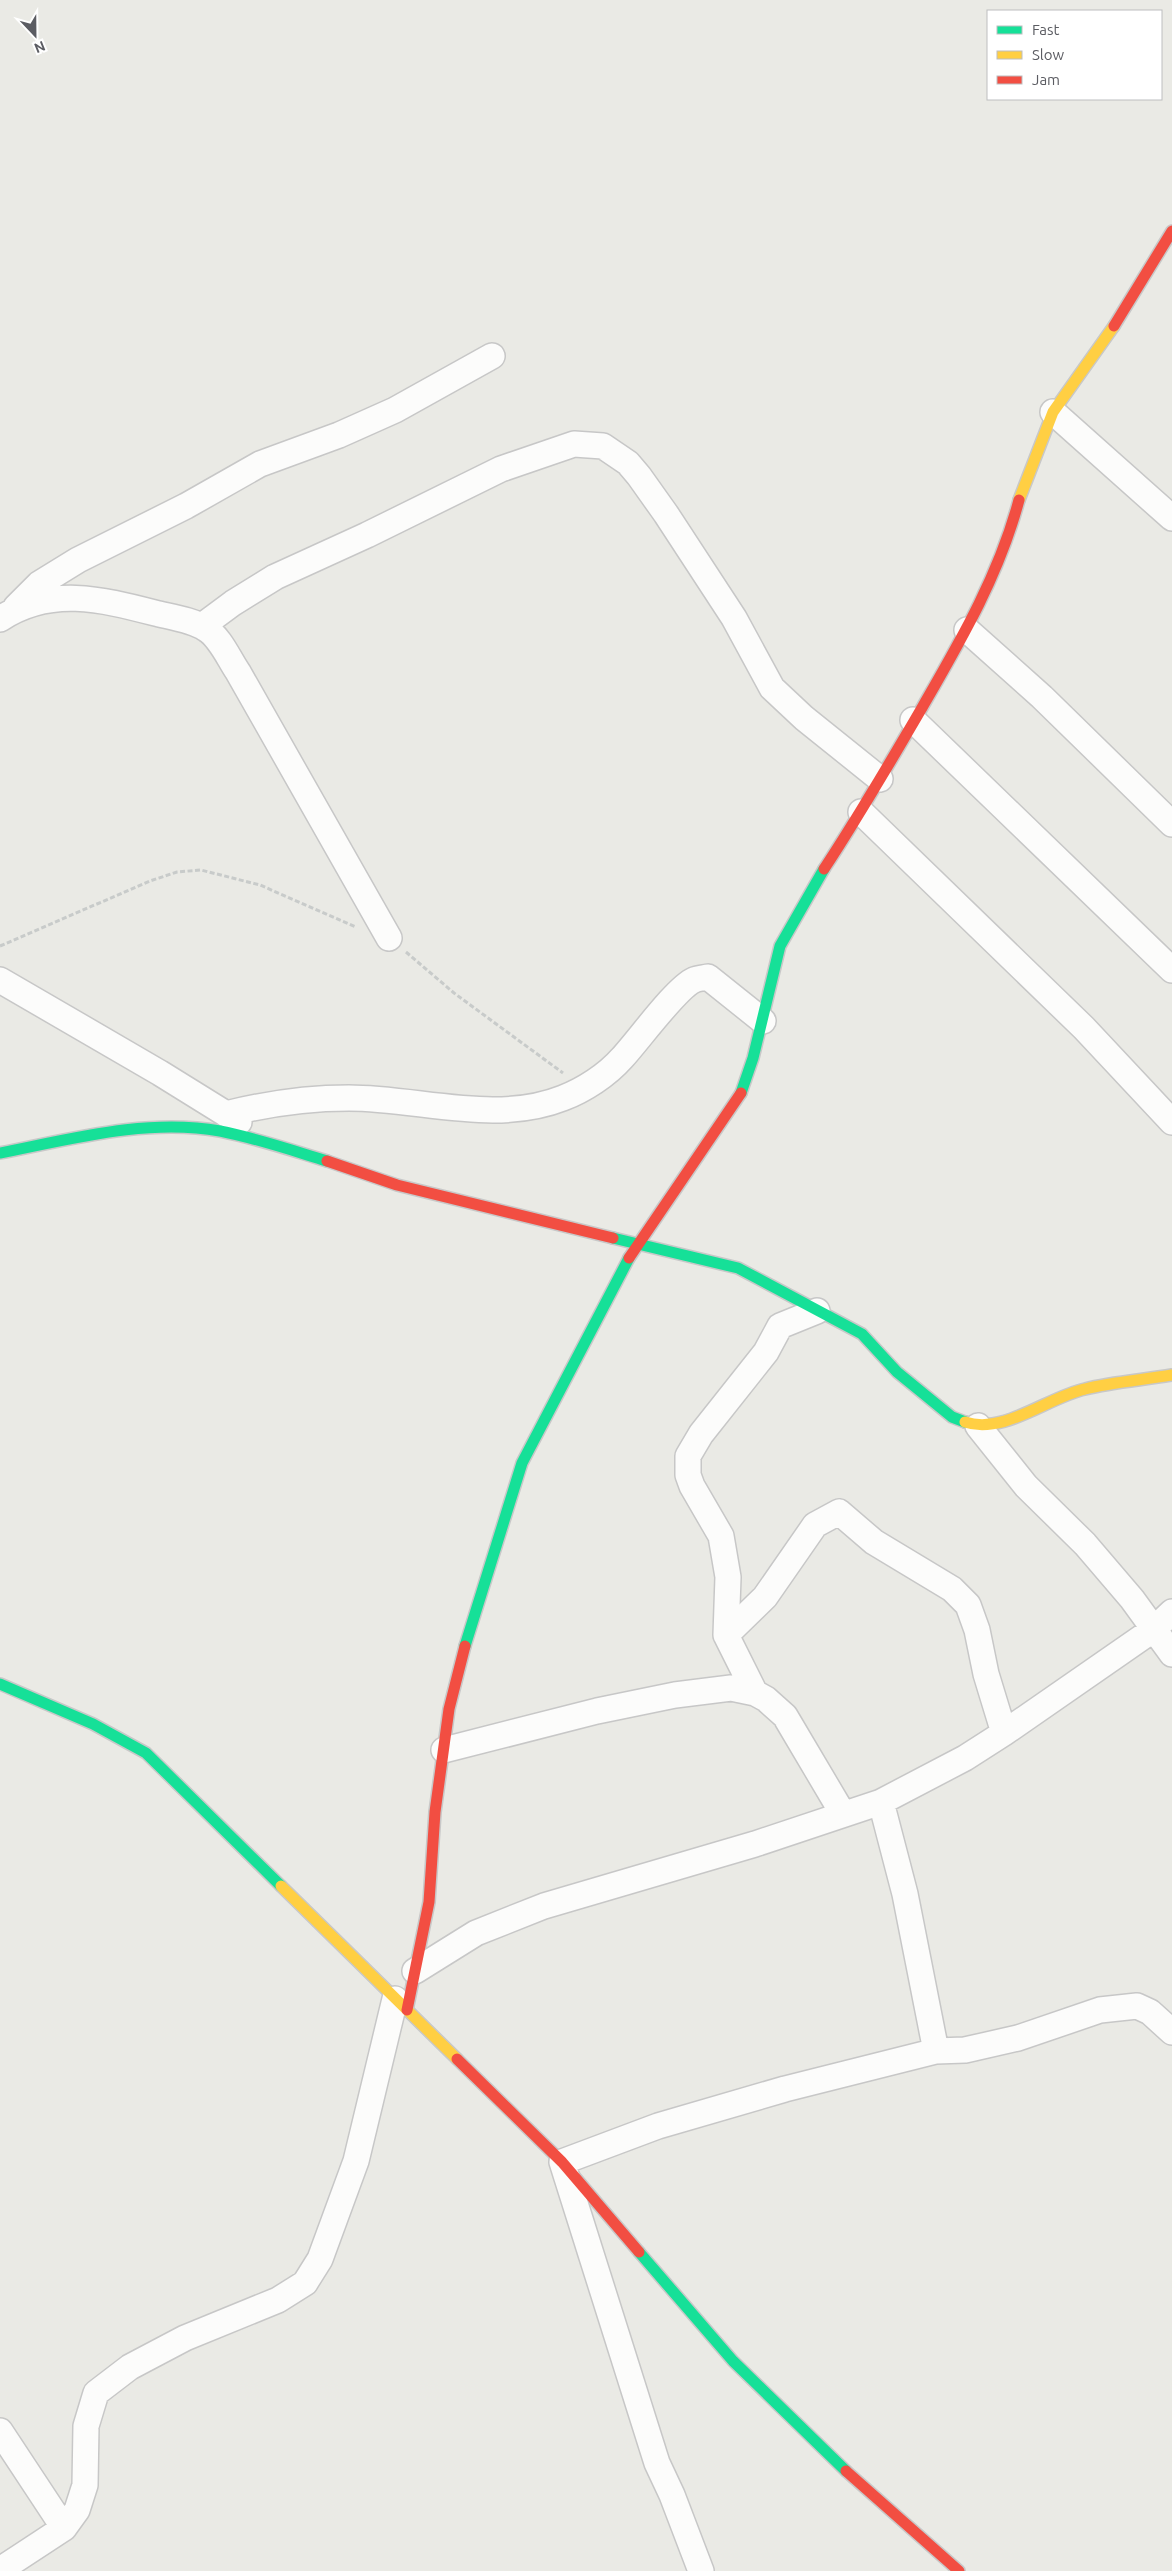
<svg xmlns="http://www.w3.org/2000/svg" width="1172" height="2571" font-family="Ubuntu,sans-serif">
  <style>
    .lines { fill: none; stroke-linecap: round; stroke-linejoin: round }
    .street-casing { stroke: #c7c7c7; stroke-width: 28 }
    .fast-casing { stroke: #c8c8c8; stroke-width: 14 }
    .slow-casing { stroke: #c8c8c8; stroke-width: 14 }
    .jam-casing { stroke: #c8c8c8; stroke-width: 14 }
    .path { stroke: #c8cbca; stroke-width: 3; stroke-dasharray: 5 2.5; stroke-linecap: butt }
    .street { stroke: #fcfcfb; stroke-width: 25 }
    .fast { stroke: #16e098; stroke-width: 11 }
    .slow { stroke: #ffcf43; stroke-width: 11 }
    .jam { stroke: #f24e42; stroke-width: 11 }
  </style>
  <rect width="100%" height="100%" fill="#eaeae5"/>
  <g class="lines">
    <defs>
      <path id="street" d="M1053 412 1172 518
        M16 607 39 584 78 560 186 506 260 464 339 435 395 410 492 356
        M0 619C50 586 101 599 155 613 171 617 193 620 206 629 220 637 229 659 238 672L389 938
        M202 626 233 603 275 577 367 535 501 469 574 444 603 446 628 463 639 476 666 514 734 618 772 688 804 718 880 779
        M967 630 1042 697 1172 824
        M913 720 1172 970
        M861 812 1084 1028 1172 1122
        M0 980 160 1073 239 1122
        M226 1114C266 1104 307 1098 349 1098 419 1098 495 1125 563 1098 584 1090 607 1075 622 1058 638 1041 676 988 694 980 698 978 704 978 708 977L763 1021
        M978 1426 1026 1486 1085 1544 1132 1599 1172 1654
        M726 1635 765 1597 815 1525 839 1512 874 1542 952 1589 968 1605 977 1630 986 1674 1004 1733
        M755 1693 726 1635 728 1577 721 1536 692 1486 688 1475V1456L701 1434 766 1352 780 1326 817 1311
        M444 1750 597 1711 675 1695 731 1688 755 1693 766 1699 785 1716 843 1814
        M881 1802 905 1894 936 2051
        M415 1971 476 1933 544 1906 755 1844 881 1802 965 1758 1004 1733 1154 1629 1172 1612
        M0 2431 64 2528
        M0 2570 64 2528 77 2510 85 2485 86 2426 96 2393 130 2367 185 2338 278 2300 305 2283 320 2259 356 2161 395 1999
        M701 2571 672 2495 657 2463 562 2162 658 2126 785 2089 936 2051 965 2050 1018 2038 1100 2010 1137 2006 1150 2012 1172 2032"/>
      <path id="fast" d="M741 1093 753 1058 780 946 824 869
        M0 1153C71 1139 147 1118 220 1131 256 1138 291 1150 327 1161
        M613 1238 738 1268 862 1334 897 1372 952 1417 965 1422
        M465 1646 522 1463 629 1258
        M0 1684 93 1724 146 1753 281 1886
        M639 2252 733 2361 846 2471"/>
      <path id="slow" d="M1019 500 1053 412 1114 326
        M965 1422C1004 1435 1048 1397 1085 1389 1113 1382 1143 1380 1172 1375
        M281 1886 457 2059"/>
      <path id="jam" d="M1114 326 1172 231
        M824 869C859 816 891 761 923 706 961 640 999 575 1019 500
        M327 1161 397 1185 613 1238
        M629 1258 741 1093
        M407 2010 429 1902 435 1812 449 1709 465 1646
        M457 2059 562 2162 639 2252
        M846 2471 959 2571"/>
    </defs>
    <!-- street casing -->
    <use href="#street" class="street-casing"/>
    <!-- fast casing -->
    <use href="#fast" class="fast-casing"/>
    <!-- slow casing -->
    <use href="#slow" class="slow-casing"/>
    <!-- jam casing -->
    <use href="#jam" class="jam-casing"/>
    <!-- path -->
    <path class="path" d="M0 946 150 881 177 872 201 870 260 885 356 927
      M406 952 454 993 563 1073"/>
    <!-- street -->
    <use href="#street" class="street"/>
    <!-- fast -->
    <use href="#fast" class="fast"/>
    <!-- slow -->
    <use href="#slow" class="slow"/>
    <!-- jam -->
    <use href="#jam" class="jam"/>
  </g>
  <!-- legend -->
  <rect x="987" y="10" width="175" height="90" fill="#ffffff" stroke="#bdbec0"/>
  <rect x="997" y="26" width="25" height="8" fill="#16e098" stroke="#bdbec0"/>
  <text x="1032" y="35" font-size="15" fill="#5b5c62">Fast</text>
  <rect x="997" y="51" width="25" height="8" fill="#ffcf43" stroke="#bdbec0"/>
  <text x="1032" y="60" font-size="15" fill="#5b5c62">Slow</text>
  <rect x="997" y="76" width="25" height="8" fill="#f24e42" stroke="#bdbec0"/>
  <text x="1032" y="85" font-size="15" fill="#5b5c62">Jam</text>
  <!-- north arrow -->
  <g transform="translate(35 35) rotate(158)" stroke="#ffffff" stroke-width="4" paint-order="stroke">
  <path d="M0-4L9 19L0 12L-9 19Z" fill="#5b5c62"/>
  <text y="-8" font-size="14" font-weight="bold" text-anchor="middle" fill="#5b5c62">N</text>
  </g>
</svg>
